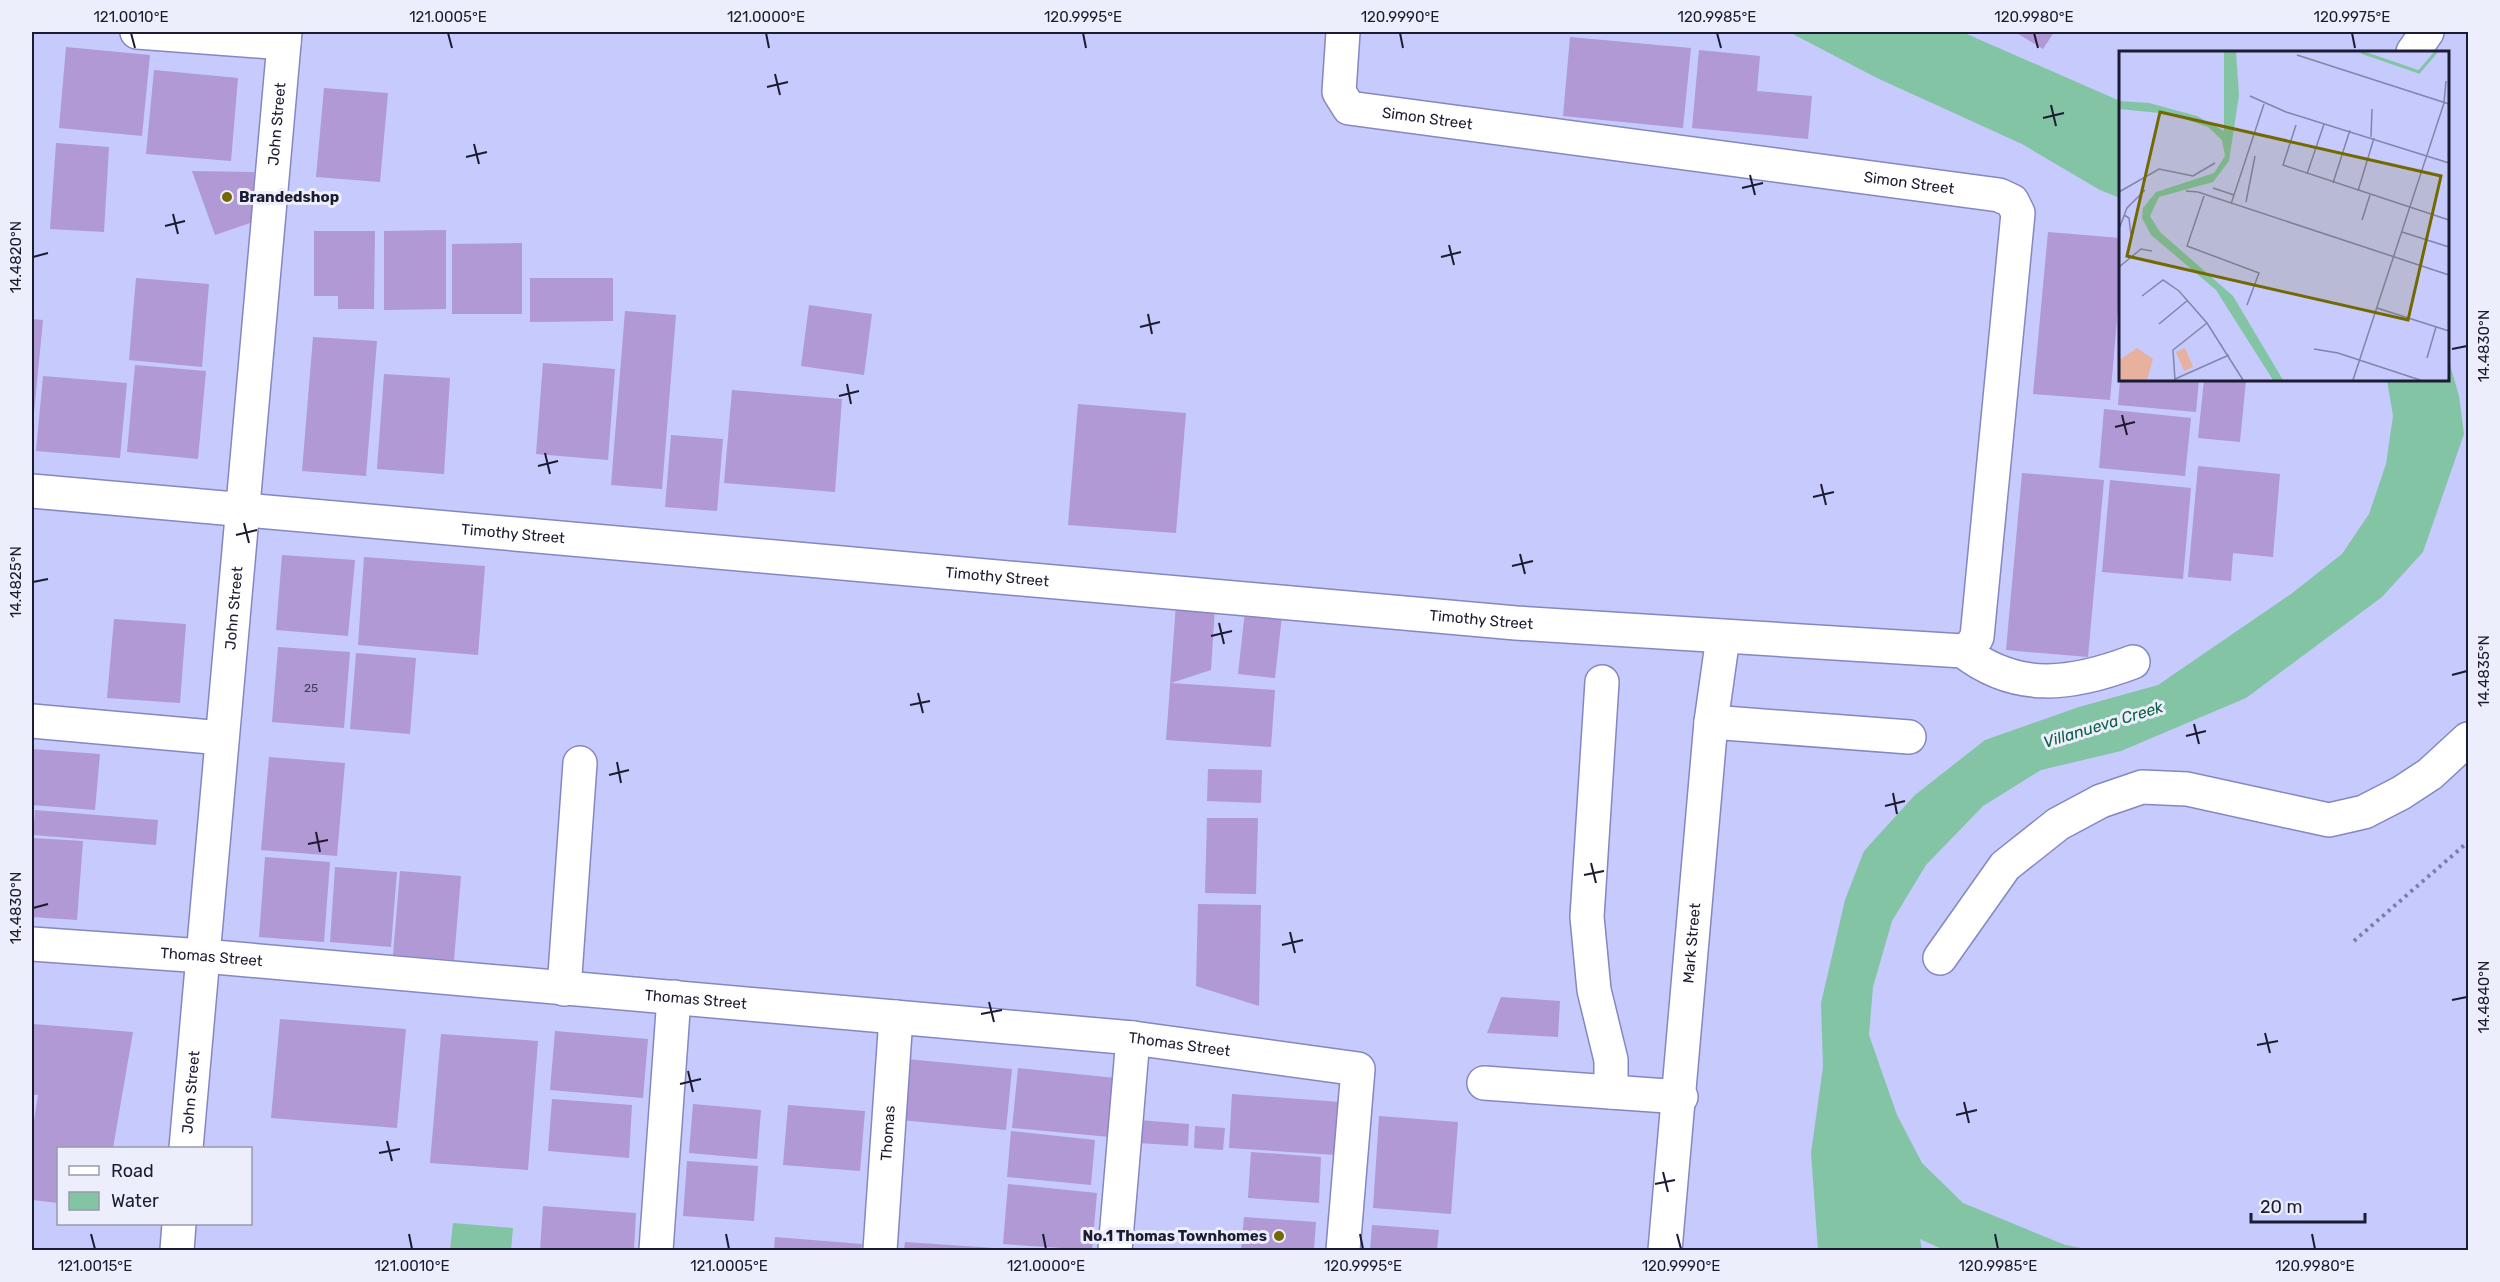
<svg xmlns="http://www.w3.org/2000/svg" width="2500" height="1282" font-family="Rubik,sans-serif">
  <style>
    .water { fill: #82c4a3 }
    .building { fill: #b099d4 }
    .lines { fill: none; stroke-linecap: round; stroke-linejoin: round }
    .minor-casing { stroke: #8487c2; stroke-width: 36 }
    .path { stroke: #7c7ea4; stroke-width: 4; stroke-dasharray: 3 4.5; stroke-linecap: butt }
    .minor { stroke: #fff; stroke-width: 33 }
    .ticks { fill: none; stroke: #1b1b32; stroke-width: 2 }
    .poi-dot { fill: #746800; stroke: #edeefb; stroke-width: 2 }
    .labels { text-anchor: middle; stroke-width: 6; stroke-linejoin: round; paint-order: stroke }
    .number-label { font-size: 12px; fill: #403a5a }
    .street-label { font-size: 15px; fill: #1b1b32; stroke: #edeefb }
    .poi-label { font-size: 15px; font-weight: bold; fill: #1b1b32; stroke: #edeefb; text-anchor: start }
    .water-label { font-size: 16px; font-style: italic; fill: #0c6041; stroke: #edeefb }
    .inset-river { fill: none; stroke: #82c4a3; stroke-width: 3 }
    .inset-road { fill: none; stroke: #8284ab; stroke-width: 1.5 }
    .view { fill: #746800; fill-opacity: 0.15; stroke: #746800; stroke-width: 3 }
    .inset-edge { fill: none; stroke: #1b1b32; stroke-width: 3 }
    .neatline { fill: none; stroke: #1b1b32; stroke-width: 2 }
    .ticks-label { font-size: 15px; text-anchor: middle; fill: #1b1b32 }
  </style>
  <rect width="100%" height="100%" fill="#c6cafc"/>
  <!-- water -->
  <path class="water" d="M1789 32H1962L2120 101V198L2100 190 2022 144 1877 78Z
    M2448 358 2459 396 2464 434 2423 552 2382 597 2246 698 2121 751 2041 770 1983 806 1926 865 1892 921 1873 987 1869 1035 1897 1115 1922 1163 1963 1203 2065 1245 2092 1250H1944L1920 1239 1922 1250H1818L1811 1153 1823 1067 1821 1003 1845 900 1864 851 1915 795 1985 740 2079 707 2158 685 2291 594 2342 554 2369 514 2386 464 2393 416 2387 380H2448Z
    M453 1223 513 1228 511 1250H450Z"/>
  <!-- building -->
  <path class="building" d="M2015 32H2054L2043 49Z
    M1570 37 1691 48 1683 128 1563 116Z
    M66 47 150 55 142 136 59 128Z
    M1699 50 1760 56 1757 91 1812 96 1808 139 1692 128Z
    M154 70 238 78 231 161 146 154Z
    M324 88 388 93 380 182 316 177Z
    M56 143 109 147 104 232 50 229Z
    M192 171 254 172 253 222 215 235Z
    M446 230V309L384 310V231Z
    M314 231H375L374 309H338V296H314Z
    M2048 232 2120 238V285L2110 400 2033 394Z
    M522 243V314H452V244Z
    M136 278 209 284 202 367 129 360Z
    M530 278H613V321L530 322Z
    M809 305 872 314 864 375 801 366Z
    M625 311 676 315 662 489 611 485Z
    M32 319 43 320 33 423H32Z
    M313 337 377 341 366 476 302 471Z
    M543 363 615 369 608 460 536 454Z
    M135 365 206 371 198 459 127 452Z
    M384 374 450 378 444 474 377 469Z
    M43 376 127 383 120 458 36 451Z
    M2120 380H2199L2196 412 2118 405Z
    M2204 380H2246L2240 442 2198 438Z
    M732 390 842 399 835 492 724 483Z
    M1078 404 1186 413 1176 533 1068 525Z
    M2104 409 2191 418 2185 476 2099 468Z
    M671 435 723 439 717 511 665 507Z
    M2198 466 2280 474 2273 557 2233 553 2231 581 2188 577Z
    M2022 473 2104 480 2088 657 2006 650Z
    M2110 480 2191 488 2183 579 2102 572Z
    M282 555 355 560 348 636 276 630Z
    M364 557 485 566 478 655 358 645Z
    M1246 602 1283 607 1275 678 1238 674Z
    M1176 604 1215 607 1211 670 1171 683 1275 690 1271 747 1166 740Z
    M114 619 186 624 180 703 107 698Z
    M278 647 350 652 344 728 272 722Z
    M356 653 416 658 410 734 350 729Z
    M32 749 100 754 95 810 32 805Z
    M269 757 345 763 337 856 261 850Z
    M1208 769 1262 770 1261 803 1207 801Z
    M35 810 158 820 156 845 33 835Z
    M1207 818H1258L1256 894 1205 893Z
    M32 838 83 841 77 920 32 917Z
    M265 857 330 862 324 942 259 937Z
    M335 867 397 872 391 947 330 942Z
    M400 871 461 876 454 960 393 955Z
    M1198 904 1261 905 1259 1006 1196 986Z
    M1501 997 1560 1001 1558 1037 1487 1033Z
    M280 1019 406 1029 397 1128 271 1118Z
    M33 1024 133 1032 113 1148H58V1203L32 1200V1133L38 1095H32Z
    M555 1031 648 1039 643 1098 550 1090Z
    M441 1034 538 1041 528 1170 430 1163Z
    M907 1059 1012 1069 1006 1130 900 1120Z
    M1018 1068 1116 1078 1110 1137 1012 1128Z
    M1232 1094 1340 1102 1336 1155 1229 1148Z
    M552 1099 632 1105 629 1158 548 1151Z
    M693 1104 761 1110 757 1159 689 1153Z
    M788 1105 865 1111 860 1171 783 1165Z
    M1379 1116 1458 1122 1451 1214 1373 1208Z
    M1139 1120 1189 1124 1188 1146 1137 1143Z
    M1195 1126 1225 1128 1223 1150 1194 1148Z
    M1011 1131 1095 1140 1091 1185 1007 1177Z
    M1251 1152 1321 1157 1319 1203 1248 1198Z
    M687 1161 758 1166 754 1221 683 1216Z
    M1008 1184 1097 1193 1092 1250 1003 1244Z
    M543 1206 636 1213 634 1250H540Z
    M1244 1217 1316 1222 1314 1250H1241Z
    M1372 1225 1439 1230 1437 1250H1370Z
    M775 1237 862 1244 861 1250H774Z
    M905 1242 994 1248V1250H904Z"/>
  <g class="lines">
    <defs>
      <g id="minor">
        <path d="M137 32 284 43"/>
        <path id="s1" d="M1343 32 1339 92 1349 108 1999 195 2012 201 2018 213 1977 637 1971 646 1963 651"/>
        <path d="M2413 52 2427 32"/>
        <path id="s2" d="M32 491 1516 623 1963 651"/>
        <path d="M1963 651C2017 693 2072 685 2133 662"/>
        <path d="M1602 682 1587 917 1594 990 1611 1060V1092"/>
        <path d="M32 721 222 738"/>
        <path d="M1711 722 1909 737"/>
        <path id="s3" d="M32 944 203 956 1133 1038 1358 1069 1343 1250"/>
        <path d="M1940 958 2005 866 2058 824 2101 801 2142 787 2187 789 2329 820 2364 812 2401 793 2430 774 2468 739"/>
        <path d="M564 989 580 763"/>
        <path d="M1484 1083 1681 1097"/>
        <path id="s4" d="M186 1148 285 32"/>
        <path d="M177 1250 179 1224"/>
        <path d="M656 1250 674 997"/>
        <path id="s5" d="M880 1250 896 1017"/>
        <path d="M1115 1250 1133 1038"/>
        <path id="s6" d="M1665 1250 1711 722 1723 637"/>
      </g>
    </defs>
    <!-- minor casing -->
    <use href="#minor" class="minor-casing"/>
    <!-- path -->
    <path class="path" d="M2354 941 2468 842"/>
    <!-- minor -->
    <use href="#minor" class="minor"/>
  </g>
  <!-- ticks -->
  <path class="ticks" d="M131 33 135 48M448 33 452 48M766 33 769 48M1083 33 1086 48M1400 33 1403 48M1717 33 1721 48M2034 33 2038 48M2352 33 2355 48M775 74 780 95M767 87 788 82M2051 105 2056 126M2043 118 2064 113M474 144 479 164M466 157 487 152M1750 175 1755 195M1742 188 1763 183M173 214 178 234M165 226 185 221M1449 245 1454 265M33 257 48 253M1441 257 1461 252M1148 314 1152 334M1140 327 1160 322M2452 349 2467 346M847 384 851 404M839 396 859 391M2122 415 2127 435M2115 427 2135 422M545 453 550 474M538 466 558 461M1821 484 1826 505M1813 497 1834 492M244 523 249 543M236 535 257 530M1520 554 1525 574M1512 566 1533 561M33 582 48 579M1219 623 1224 644M1211 636 1232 631M2452 675 2467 671M918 693 923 713M910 705 930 701M2194 724 2199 744M2186 736 2206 731M617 762 621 783M609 775 629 770M1893 793 1897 814M1885 806 1905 801M316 832 320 852M308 844 328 840M1591 863 1596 883M1584 875 1604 871M33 908 48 904M1290 932 1295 953M1282 945 1303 940M2452 1000 2467 997M989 1002 994 1022M981 1014 1002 1010M2265 1033 2270 1053M2257 1045 2278 1041M688 1071 693 1092M680 1084 701 1079M1964 1102 1969 1123M1956 1115 1977 1110M387 1141 392 1161M379 1153 400 1149M1663 1172 1668 1192M1655 1184 1675 1180M91 1234 95 1249M409 1234 412 1249M726 1234 729 1249M1043 1234 1046 1249M1360 1234 1363 1249M1677 1234 1681 1249M1995 1234 1998 1249M2312 1234 2315 1249"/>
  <!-- markers -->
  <g class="poi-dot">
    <circle cx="227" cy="197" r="6"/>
    <circle cx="1279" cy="1236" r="6"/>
  </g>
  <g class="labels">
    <!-- number labels -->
    <g class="number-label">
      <text x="311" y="692">25</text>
    </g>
    <!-- street labels -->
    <g class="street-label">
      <text dy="5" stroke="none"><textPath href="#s1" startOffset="158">Simon Street</textPath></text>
      <text dy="5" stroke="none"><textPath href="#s4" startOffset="1028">John Street</textPath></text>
      <text dy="5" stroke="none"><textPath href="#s1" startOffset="644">Simon Street</textPath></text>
      <text dy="5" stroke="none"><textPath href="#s2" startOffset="483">Timothy Street</textPath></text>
      <text dy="5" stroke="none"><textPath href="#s2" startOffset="969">Timothy Street</textPath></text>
      <text dy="5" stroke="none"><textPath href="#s4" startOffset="542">John Street</textPath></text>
      <text dy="5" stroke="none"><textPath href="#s2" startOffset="1455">Timothy Street</textPath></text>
      <text dy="5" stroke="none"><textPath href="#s6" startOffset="308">Mark Street</textPath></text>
      <text dy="5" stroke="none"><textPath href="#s3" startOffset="180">Thomas Street</textPath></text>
      <text dy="5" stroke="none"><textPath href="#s3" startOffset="666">Thomas Street</textPath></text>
      <text dy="5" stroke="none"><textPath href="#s3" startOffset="1152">Thomas Street</textPath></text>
      <text dy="5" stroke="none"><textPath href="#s4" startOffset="56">John Street</textPath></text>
      <text dy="5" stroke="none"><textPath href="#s5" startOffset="117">Thomas</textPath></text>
    </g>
    <!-- poi labels -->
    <g class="poi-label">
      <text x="239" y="202">Brandedshop</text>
      <text x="1267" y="1241" text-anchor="end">No.1 Thomas Townhomes</text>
    </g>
    <!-- water labels -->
    <g class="water-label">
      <text transform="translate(2103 724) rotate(-17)" y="6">Villanueva Creek</text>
    </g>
  </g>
  <!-- overview -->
  <g transform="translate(2119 51)">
    <rect width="330" height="330" fill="#c6cafc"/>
    <path d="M18 297 34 308 28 329H0V309ZM66 297 74 316 65 320 57 301Z" fill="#e7b19d"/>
    <path d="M105 1H117L120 44 110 110 94 131 40 146 31 165 41 181 114 245 164 329H154L97 239 32 184 23 167 24 157 37 141 95 122 106 105 103 89 89 76 51 63 0 58V50L30 52 78 65 105 80Z" fill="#82c4a3"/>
    <path class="inset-river" d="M242 1 300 21 317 1"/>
    <path class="inset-road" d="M178 4 330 53M131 45 167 61 330 112M177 74 164 114 330 169M252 86 253 58M188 123 205 73M214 132 231 79M94 137 115 144M67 140 79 141 330 224M239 140 255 87M0 141 40 118 74 125 96 112M85 145 68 195 140 222 128 254M127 151 136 105M112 153 145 53M5 164 10 167 12 184M243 169 251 144M0 178 8 157 26 139M283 181 330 196M0 216 22 198 33 200M23 245 44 229 60 240 88 272 124 329M258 257 330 280M40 273 69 249M195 298 219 302 301 329M308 307 317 276M56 328 110 304M56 329 54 299 88 272M234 329 325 52 327 30"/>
    <path class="view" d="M41 61 322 125 289 269 8 205Z"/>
    <rect width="330" height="330" class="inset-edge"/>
  </g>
  <!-- border -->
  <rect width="2500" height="1282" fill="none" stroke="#edeefb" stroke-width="66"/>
  <!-- legend -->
  <rect x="57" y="1147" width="195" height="78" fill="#edeefb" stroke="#999aab" stroke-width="1.5"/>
  <rect x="69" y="1166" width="30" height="9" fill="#ffffff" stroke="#999aab" stroke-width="1.5"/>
  <text x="111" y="1177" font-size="18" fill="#1b1b32">Road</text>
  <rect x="69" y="1192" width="30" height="18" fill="#82c4a3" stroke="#999aab" stroke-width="1.5"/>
  <text x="111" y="1207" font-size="18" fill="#1b1b32">Water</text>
  <!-- scale -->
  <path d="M2251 1213v9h114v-9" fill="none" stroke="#1b1b32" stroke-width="3"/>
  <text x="2260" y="1213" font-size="18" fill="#1b1b32" stroke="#edeefb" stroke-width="4.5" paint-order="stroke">20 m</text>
  <rect x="33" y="33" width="2434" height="1216" class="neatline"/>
  <g class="ticks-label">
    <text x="131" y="22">121.0010°E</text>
    <text x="448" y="22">121.0005°E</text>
    <text x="766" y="22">121.0000°E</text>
    <text x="1083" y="22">120.9995°E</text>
    <text x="1400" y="22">120.9990°E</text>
    <text x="1717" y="22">120.9985°E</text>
    <text x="2034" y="22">120.9980°E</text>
    <text x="2352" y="22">120.9975°E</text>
    <text transform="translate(16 257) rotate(-90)" y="5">14.4820°N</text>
    <text transform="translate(2484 346) rotate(-90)" y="5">14.4830°N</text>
    <text transform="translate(16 582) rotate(-90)" y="5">14.4825°N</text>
    <text transform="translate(2484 671) rotate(-90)" y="5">14.4835°N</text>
    <text transform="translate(16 908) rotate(-90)" y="5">14.4830°N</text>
    <text transform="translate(2484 997) rotate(-90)" y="5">14.4840°N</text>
    <text x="95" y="1271">121.0015°E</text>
    <text x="412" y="1271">121.0010°E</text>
    <text x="729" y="1271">121.0005°E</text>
    <text x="1046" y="1271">121.0000°E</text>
    <text x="1363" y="1271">120.9995°E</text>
    <text x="1681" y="1271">120.9990°E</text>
    <text x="1998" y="1271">120.9985°E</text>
    <text x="2315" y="1271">120.9980°E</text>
  </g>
</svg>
